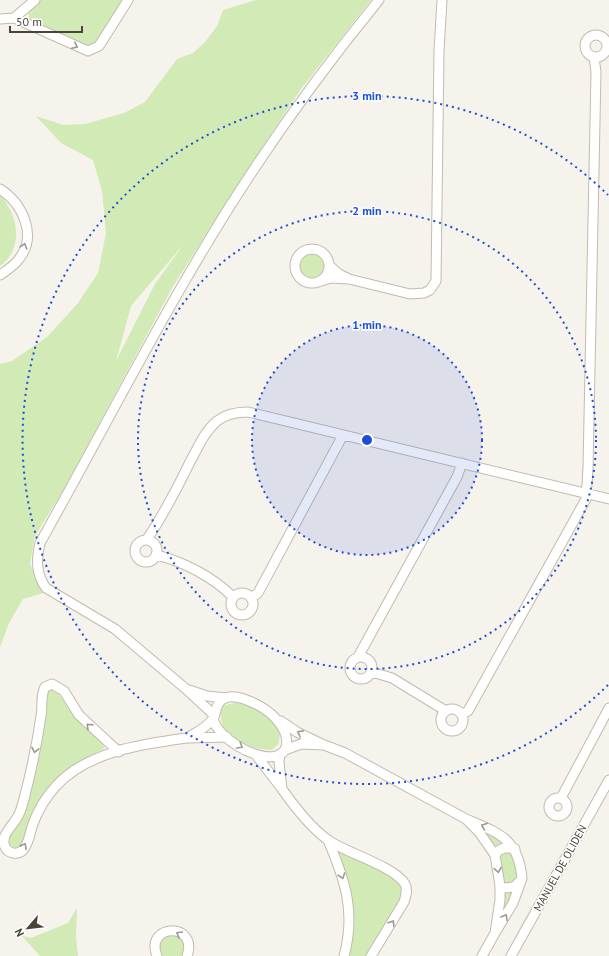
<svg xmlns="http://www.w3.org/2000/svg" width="609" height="956" font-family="'PT Sans',sans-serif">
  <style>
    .green { fill: #d2eab5; fill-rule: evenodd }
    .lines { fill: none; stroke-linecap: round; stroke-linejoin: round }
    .street-casing { stroke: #c2bbae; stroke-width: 11 }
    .street { stroke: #fff; stroke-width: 9 }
    .oneway { stroke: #9c9892 }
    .ring { fill: none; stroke: #1d4ed8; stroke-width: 2; stroke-dasharray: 2 4 }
    .labels { text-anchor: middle; stroke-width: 3; stroke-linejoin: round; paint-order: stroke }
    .street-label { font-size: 11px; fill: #4b4439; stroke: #fff }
    .centre { fill: #1d4ed8; stroke: #fff; stroke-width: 2 }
    .ring-label { font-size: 12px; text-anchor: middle; font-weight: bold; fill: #1d4ed8; stroke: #fff; stroke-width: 3; stroke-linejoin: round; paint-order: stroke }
  </style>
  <rect width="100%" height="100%" fill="#f6f3ec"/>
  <!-- green -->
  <path class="green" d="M40 0H122L96 43 87 45 30 20C25 11 34 6 40 0Z
    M256 0H371L301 89 245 173 172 288 64 489 35 536 30 563 36 581 44 593 23 599 9 623 0 647V364L12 361 47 337 78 303 98 273 106 233 102 191 93 160 61 143 36 116 63 125 85 124 124 113 145 102 177 59 193 53 205 42 217 26 223 10ZM183 245 155 284 116 361 131 306Z
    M0 195C4 198 6 203 9 208 20 226 19 253 0 266Z
    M298 266a14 14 0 1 1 28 0a14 14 0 1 1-28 0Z
    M48 689C59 689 66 706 73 714 81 724 102 740 105 748L71 766 52 783 35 808 22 845 16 848H11L8 845 6 836 14 828Z
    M237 702 266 713 280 730 279 743 272 750C250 750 211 734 223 706Z
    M483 829 507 844 495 849 484 834Z
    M343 850 392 877 403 888V897L367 956H348C353 932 355 909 350 885 347 873 340 863 340 852Z
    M509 850 514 855 518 879 511 886 503 883 499 852Z
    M516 887 512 899 501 913 502 893Z
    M77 908 76 937 78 956H40L22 936 31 938 68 923Z
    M168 934 181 937 185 945 182 956H160L158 943Z"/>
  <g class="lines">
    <defs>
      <path id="street" d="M14 18 35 0
        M0 19 14 18 88 51 99 46 128 0
        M585 46a11 11 0 1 1 22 0a11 11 0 1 1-22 0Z
        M0 189C22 203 38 235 19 259 14 266 6 271 0 275
        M295 266a17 17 0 1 1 34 0a17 17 0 1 1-34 0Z
        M349 279 410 294 424 293 430 290 436 281 439 51 442 0
        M321 281 331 278 349 279 339 274 329 265
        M147 539C164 515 177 488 190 462 198 448 204 432 217 421 226 414 236 412 248 412L609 499
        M135 551a11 11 0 1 1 22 0a11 11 0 1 1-22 0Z
        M157 555C184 562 213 577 233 597
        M231 604a11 11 0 1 1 22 0a11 11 0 1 1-22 0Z
        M251 598 258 593 343 435
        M350 668a11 11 0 1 1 22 0a11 11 0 1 1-22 0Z
        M358 657 457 477 462 463
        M372 672 392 678 446 711
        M186 689 115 629 46 588C36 574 36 560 40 543 103 431 161 316 230 206 275 135 325 66 379 0
        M441 720a11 11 0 1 1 22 0a11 11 0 1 1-22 0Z
        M462 714 468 711 586 499 588 468 596 72 594 57
        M214 715 186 689 207 696 226 698
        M213 719C217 733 232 743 245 750 301 776 299 720 249 701 243 698 232 695 225 698 213 704 218 714 212 720 206 728 195 733 187 738L227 737
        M281 721 297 732 324 745 301 744 285 750
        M324 745 345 753 466 819
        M119 752 79 715 64 691 52 684 45 687C40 696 43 706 41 716 37 744 31 772 24 799 22 805 21 811 18 816 13 826 0 835 5 847 8 854 18 855 23 850 29 844 30 832 33 824 38 810 46 797 56 786 88 751 143 744 187 738
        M256 755 282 789 279 762 280 754
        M282 789C294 806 310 827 328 840 346 853 394 866 405 884 408 890 406 896 404 902L371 956
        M561 798 609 708
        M549 807a9 9 0 1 1 18 0a9 9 0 1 1-18 0Z
        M328 840C345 880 356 912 344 956
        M495 855 479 832 466 819C499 833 519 839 522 879L514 887 504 888 500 886 495 855C500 847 506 847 515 849
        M500 886V900L495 933 513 903 521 881
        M157 956C144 923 199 922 187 956
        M482 956 495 933
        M511 956 609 780"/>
    </defs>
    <!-- street casing -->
    <use href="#street" class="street-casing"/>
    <!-- street -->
    <use href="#street" class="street"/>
  </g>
  <!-- one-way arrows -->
  <defs><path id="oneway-chevron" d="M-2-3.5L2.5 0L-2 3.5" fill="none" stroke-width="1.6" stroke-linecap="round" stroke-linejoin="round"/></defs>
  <g class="oneway">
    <use href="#oneway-chevron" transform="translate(75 46) rotate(26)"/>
    <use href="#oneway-chevron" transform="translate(24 246) rotate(-72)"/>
    <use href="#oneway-chevron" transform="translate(89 726) rotate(-136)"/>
    <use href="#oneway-chevron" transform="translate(300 733) rotate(-153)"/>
    <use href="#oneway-chevron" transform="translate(240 746) rotate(31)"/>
    <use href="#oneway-chevron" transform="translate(35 750) rotate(102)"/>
    <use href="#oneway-chevron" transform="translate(484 826) rotate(-157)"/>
    <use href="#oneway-chevron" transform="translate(24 846) rotate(-60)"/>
    <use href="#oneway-chevron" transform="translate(498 870) rotate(81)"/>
    <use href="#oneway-chevron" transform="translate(342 876) rotate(71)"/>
    <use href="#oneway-chevron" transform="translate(505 917) rotate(-59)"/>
    <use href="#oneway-chevron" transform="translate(392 923) rotate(-57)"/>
    <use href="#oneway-chevron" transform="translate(179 934) rotate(-150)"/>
  </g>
  <!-- distance rings -->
  <circle cx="367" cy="440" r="115" fill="#1d4ed8" fill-opacity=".12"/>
  <g class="ring">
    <circle cx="367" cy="440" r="115"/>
    <circle cx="367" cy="440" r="229"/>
    <path d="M608 685A344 344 0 1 1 608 195"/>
  </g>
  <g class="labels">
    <!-- street labels -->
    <g class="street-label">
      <text transform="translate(560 868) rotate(-61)" y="4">MANUEL DE OLIDEN</text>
    </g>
  </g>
  <circle cx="367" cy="440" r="6" class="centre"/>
  <g class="ring-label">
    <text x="367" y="100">3 min</text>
    <text x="367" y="215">2 min</text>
    <text x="367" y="329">1 min</text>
  </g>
  <!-- north arrow -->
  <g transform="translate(28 928) rotate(242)" stroke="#ffffff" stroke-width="3" paint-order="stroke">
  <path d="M0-3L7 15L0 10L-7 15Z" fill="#4b4439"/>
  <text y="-6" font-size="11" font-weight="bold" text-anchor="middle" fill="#4b4439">N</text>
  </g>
  <!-- scale -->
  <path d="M10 26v6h72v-6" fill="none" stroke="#4b4439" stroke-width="2"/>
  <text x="16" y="26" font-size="12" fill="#4b4439" stroke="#ffffff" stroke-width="3" paint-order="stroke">50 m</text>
</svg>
